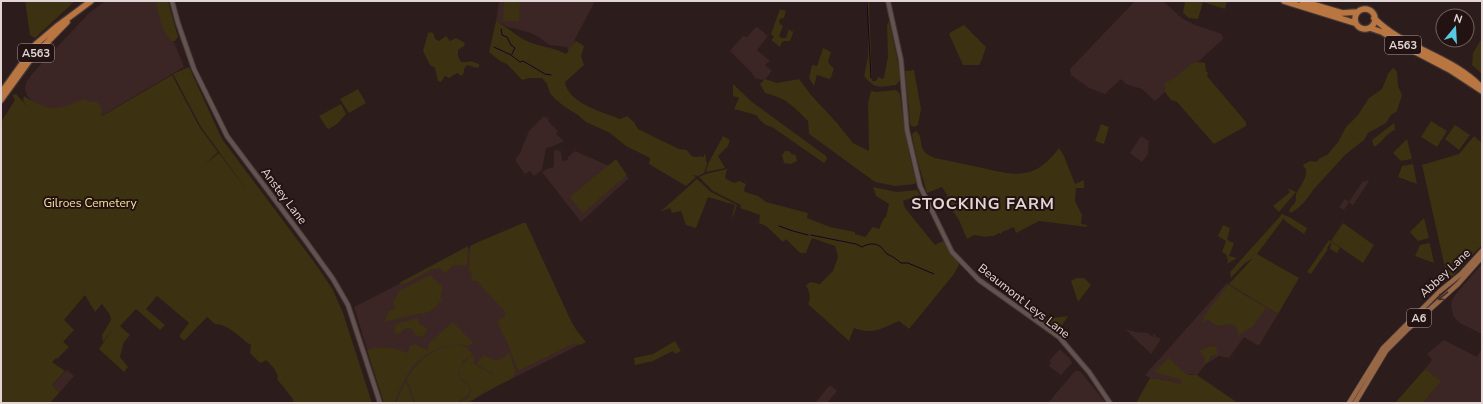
<svg xmlns="http://www.w3.org/2000/svg" width="1483" height="404" font-family="'Nunito Sans',sans-serif">
  <style>
    .built { fill: #3c2625 }
    .green { fill: #3c3110 }
    .lines { fill: none; stroke-linecap: round; stroke-linejoin: round }
    .stream { stroke: #1b0224; stroke-width: 1 }
    .secondary-casing { stroke: #453938; stroke-width: 6 }
    .primary-casing { stroke: #453938; stroke-width: 6 }
    .highway-casing { stroke: #453938; stroke-width: 8 }
    .secondary { stroke: #645250; stroke-width: 4 }
    .primary { stroke: #986846; stroke-width: 4.5 }
    .highway { stroke: #ba7640; stroke-width: 5.5 }
    .oneway { stroke: #452d22 }
    .labels { text-anchor: middle; stroke-width: 4; stroke-linejoin: round; paint-order: stroke }
    .shield { fill: #221312; stroke: #a89c9a; stroke-width: 1 }
    .shield-label { font-size: 11px; font-weight: bold; fill: #e1d6d5 }
    .street-label { font-size: 12px; fill: #e1d6d5; stroke: #221312 }
    .park-label { font-size: 12px; fill: #f9e19b; stroke: #221312 }
    .district-label { font-size: 16px; font-weight: bold; letter-spacing: 1px; fill: #e1d6d5; stroke: #221312 }
  </style>
  <rect width="100%" height="100%" fill="#2c1c1b"/>
  <!-- built -->
  <path class="built" d="M105 1H160L165 20 184 67 101 116H48L28 97 25 90 26 83 32 74 88 14Z
    M499 1H595L575 39 573 54 569 52 567 47 549 45 539 37 531 33 508 27 496 21Z
    M1135 1H1163L1183 19 1195 25 1222 34 1223 39 1155 101 1142 89 1126 84 1121 79 1105 94 1089 88 1071 75 1070 69Z
    M757 27 768 36 757 50 770 61 765 65 772 71 766 78 762 80 755 78 751 72 730 51 743 36 747 37 755 28Z
    M543 117H546L549 119 548 121 558 131 556 134 564 141 551 147 546 148 542 170 534 176 530 171 525 174 515 160 520 153 529 131Z
    M1141 136 1149 141 1148 154 1142 162 1130 153Z
    M554 150 561 151 562 161 568 160V157L575 151 621 171 629 178 581 222 542 172 547 169 554 167Z
    M1367 180 1369 181 1353 205 1349 202 1344 210 1339 207 1345 199 1349 202 1363 181 1365 182Z
    M470 248 558 297 581 344 499 385 468 403H384L354 307Z
    M1482 264V334L1460 323 1454 317 1451 306 1452 300 1455 295Z
    M1227 283 1278 314 1260 344 1257 345 1244 337 1229 358 1219 356 1206 364 1197 375 1191 374 1180 384 1170 381 1150 378 1145 375Z
    M1125 329 1135 332 1148 333 1152 337 1154 334H1156L1155 336 1161 339 1151 354Z
    M1444 340 1477 357 1482 348V403H1423L1440 381 1425 369 1432 360 1427 354Z
    M1060 349 1070 359 1072 363 1061 375 1049 366 1051 363 1049 361Z
    M67 370 74 376 59 393 52 385Z
    M1075 371H1080L1105 402 1104 403H1048Z
    M830 385 837 391 827 403H815Z"/>
  <!-- green -->
  <path class="green" d="M25 1H75L35 38 30 35Z
    M156 1H168L178 37 175 41H171C162 31 158 14 156 1Z
    M504 1H520L519 21H503Z
    M866 1H869L872 81H876L878 77 883 79 884 77 888 57 887 25 889 21 898 62 900 80 896 85C877 87 876 90 864 76L868 57V21Z
    M1185 1H1227L1225 9 1203 2 1198 19 1189 18 1183 13Z
    M780 9 786 11 784 18H782L779 20 780 24 783 26 779 36 782 38H786L789 29 792 32 794 30 790 41H785L782 42 780 47 771 40 774 37 771 34Z
    M496 21C509 28 518 38 532 43 543 47 555 48 566 54L576 41 584 46 581 56 584 65 565 82C568 103 602 112 620 119L627 116 634 122 638 129 679 149 687 150C691 157 694 158 702 156L703 158 705 153 707 164 704 173 698 176 692 175 696 177 686 186 649 164 650 158 626 146 610 133 586 122 578 115 565 107 555 99 550 93 547 84 542 78H530L522 80 507 64 500 61 489 52Z
    M964 25 986 47 981 62 979 65H963L949 34 951 32Z
    M431 32 434 34 435 39 439 41 446 36 450 41 456 38 465 43 464 46 458 50V56L461 62H468L471 61 479 64V67L477 68 467 65 464 69V72L462 76 457 73 449 78 445 76 441 82 438 81 435 68 430 65 423 51 428 33Z
    M1482 38V74L1472 65 1473 53Z
    M823 48 831 52 828 62 832 67 834 68 831 78 829 79 817 75 814 86 809 78 812 65 817 66Z
    M1198 62 1205 63 1206 71 1208 73 1207 76 1246 122V126L1214 144 1177 102 1171 100 1165 92V83L1176 77 1190 65Z
    M189 67 222 139 317 266 333 290 343 313 372 403H293V399L277 379 278 376 273 367 266 360 261 363 259 362 250 353 251 345C241 339 227 323 215 324L207 317 184 341 179 336 189 323 157 296 146 309 165 325 160 330 136 309 120 326 130 335 124 342 120 357 128 367 124 372 99 349 114 327 103 342 102 335 111 320 110 315 102 304 95 312 85 295 64 320 74 330 63 342 69 347 57 359 56 358 52 362 65 371 52 385 59 393 50 403H1V122L15 100 12 95 16 94 27 106 23 100 24 96C49 112 57 111 83 99L91 102H98L102 110 101 113 102 116 172 75 200 128 218 152 205 164 219 153 247 190 201 127 173 74Z
    M1394 68 1397 72 1398 86 1402 95 1397 111 1391 115 1386 123 1368 133 1364 140 1345 155 1314 189C1308 198 1301 207 1291 213L1289 211C1293 201 1296 208 1296 194 1300 186 1307 179 1306 169L1303 166 1304 164 1310 161 1316 162 1320 158 1327 155 1338 142 1346 127 1358 115 1369 98 1382 89 1388 74 1392 69Z
    M914 70 921 109 918 125 915 127 911 126 910 122 905 71Z
    M765 79 777 83 799 79 811 95 837 123 853 143 869 151 868 103 871 91 876 92 896 90 900 94C903 124 908 152 916 181L915 184 895 186 875 182 809 134 808 121C793 106 786 98 765 93L760 84Z
    M733 84 752 102 826 156 827 159 824 163 772 127C763 125 761 121 756 115L734 109 739 98 733 96Z
    M358 89 366 103 349 113 340 99Z
    M341 104 346 114 337 124 329 129 327 128 319 116Z
    M1431 121 1447 131 1437 147 1421 137Z
    M1394 123 1395 130C1387 132 1382 143 1374 147L1372 140Z
    M1101 124 1109 127 1104 144 1095 141Z
    M1455 125 1470 135 1459 150 1445 139Z
    M916 131C926 139 914 150 935 158 951 161 967 165 983 168 1017 176 1035 180 1059 148L1064 156 1075 184 1084 180V188H1076L1075 201 1082 215 1081 224 1087 225V227L1039 221 1016 233 1014 227 1002 232 1001 234 999 233 994 236H988L987 237 974 235 967 239 959 220 952 210 947 195 942 187 927 193 917 159 912 135 913 133Z
    M723 136 730 140 728 146 718 156 725 168 706 172 708 164Z
    M1474 136 1482 143V245L1456 272 1453 276 1449 275 1446 272 1422 165 1459 154Z
    M1407 139 1412 159 1401 161 1393 153Z
    M785 151H789L792 154 796 155 797 161 791 164 784 163 782 155Z
    M616 159 627 175 583 213 570 197Z
    M1412 164H1413L1417 184 1398 177 1402 166Z
    M727 169 725 177 726 179 734 183 739 181 746 184 744 190 745 192 758 196 766 202 808 213 807 218 830 227 855 232V234L865 237C869 234 869 230 873 227L879 229 884 218 886 217 889 204 876 196 873 187 897 192 917 190 920 195 903 201 905 208 935 245 943 241 959 264 954 274 909 329 899 321C881 329 873 335 854 328L849 341 808 304C811 298 810 292 806 286L810 282 820 284 833 271 838 257 835 246 812 238 806 253H800L786 239 783 242 766 226 759 223 760 215 740 208 741 205 713 191 699 177 706 174Z
    M697 179 711 192 737 205 733 217H732L735 205 708 197 696 228 686 225 681 211 672 213 670 208 660 212Z
    M1287 188 1296 192 1279 212 1273 206 1290 192Z
    M1282 214 1291 218 1307 228 1304 234 1285 221 1284 218 1257 254 1299 278 1278 314 1229 284 1253 258 1244 264 1231 278 1230 272Z
    M1424 218 1429 238 1418 241 1410 232Z
    M523 223H526L572 323 577 331 586 342 580 345 575 343 518 371 509 346 497 322 505 316V312L477 281H472L471 272H469L470 248V246C488 237 506 231 523 223Z
    M1343 223 1374 245 1363 263 1331 241Z
    M1223 225 1230 228 1227 240 1234 243 1229 256 1237 258 1227 264 1228 261 1226 254 1222 252 1226 241 1218 236Z
    M1329 240 1340 248 1337 253 1330 249 1331 242 1327 248 1328 249 1311 274 1307 272Z
    M1429 243 1430 244 1434 263 1415 256 1420 245Z
    M468 246 467 265H454L445 273 439 267 437 269H432L407 283 403 284 399 283Z
    M430 275 443 287 440 297 442 301 429 312 422 314 421 313 384 322 389 311 396 308 393 303 399 291Z
    M1076 278H1084L1091 285 1078 302 1071 281Z
    M1228 285 1266 308 1252 327 1238 335 1237 328 1231 324 1217 326 1207 319 1204 324V316Z
    M1068 316 1058 332 1038 320Z
    M419 318 418 323 428 329 423 337 415 335 413 330C406 326 404 330 399 334L394 333 396 324Z
    M453 322 473 343 469 346C448 341 424 352 411 369 404 379 399 392 394 403H384L367 350C383 346 392 347 408 353L410 346 415 344 427 350 429 347V343Z
    M675 341 681 351 675 354 673 351 653 361 635 365 634 358 653 354Z
    M458 345 466 347 472 353 470 357 463 361 458 374C459 382 466 381 470 387L469 394 457 403H415L410 386 406 381C416 361 435 346 458 345Z
    M1216 346 1218 354 1211 356 1206 364 1204 363 1205 357 1200 352 1201 350 1208 347Z
    M508 353 510 354 516 373 511 379 481 394 468 403H459L469 397 471 391 469 384 459 377C458 365 466 361 473 355L474 358V364L494 375V374L476 364 484 355C492 361 501 363 508 353Z
    M1169 358 1187 375H1197L1238 403H1136L1150 378 1170 381 1180 384 1182 380 1154 372Z
    M1425 369 1441 381 1423 403H1395Z
    M405 382 409 388 414 403H396Z"/>
  <g class="lines">
    <!-- stream -->
    <path class="stream" d="M867 1 871 78
      M501 29 502 35 507 37 511 45 515 48 512 54
      M494 47 511 55 520 62 523 61 545 74 551 75
      M779 226 793 231 808 235
      M811 235 856 244 862 247C867 244 875 242 881 247 883 249 885 252 887 254 892 256 896 259 901 263H908L934 274"/>
    <defs>
      <path id="secondary" d="M172 1 178 23 194 69 227 136 305 240 333 279 348 305 380 403
        M888 1 901 60 907 130 920 186 952 252 979 280 1059 337 1089 372 1110 403"/>
      <path id="primary" d="M1349 403 1383 348 1440 291 1461 274 1482 251
        M1355 403 1386 351 1408 329 1458 284 1482 257"/>
      <path id="highway" d="M1284 1 1355 23
        M1302 1 1342 13 1357 12
        M1355 19a10 10 0 1 1 20 0a10 10 0 1 1-20 0Z
        M1374 18C1404 49 1453 56 1482 88
        M1370 28 1382 32 1408 48 1450 70 1482 91
        M1 93 36 44 56 27 91 1
        M1 100 30 60 67 22"/>
    </defs>
    <!-- secondary casing -->
    <use href="#secondary" class="secondary-casing"/>
    <!-- primary casing -->
    <use href="#primary" class="primary-casing"/>
    <!-- highway casing -->
    <use href="#highway" class="highway-casing"/>
    <!-- secondary -->
    <use href="#secondary" class="secondary"/>
    <!-- primary -->
    <use href="#primary" class="primary"/>
    <!-- highway -->
    <use href="#highway" class="highway"/>
  </g>
  <!-- one-way arrows -->
  <defs><path id="oneway-shaft" d="M-6 0H5M1.5-3L5.5 0L1.5 3" fill="none" stroke-width="1.6" stroke-linecap="round" stroke-linejoin="round"/></defs>
  <use class="oneway" href="#oneway-shaft" transform="translate(1443 296) rotate(140)"/>
  <g class="labels">
    <!-- shield labels -->
    <g class="shield">
      <rect x="1385" y="36" width="36" height="18" rx="3"/>
      <rect x="18" y="44" width="36" height="18" rx="3"/>
      <rect x="1407" y="309" width="24" height="18" rx="3"/>
    </g>
    <g class="shield-label">
      <text x="1403" y="49">A563</text>
      <text x="36" y="57">A563</text>
      <text x="1419" y="322">A6</text>
    </g>
    <!-- street labels -->
    <g class="street-label">
      <text transform="translate(284 196) rotate(53)" y="4">Anstey Lane</text>
      <text transform="translate(1445 273) rotate(-43)" y="4">Abbey Lane</text>
      <text transform="translate(1024 301) rotate(38)" y="4">Beaumont Leys Lane</text>
    </g>
    <!-- park labels -->
    <g class="park-label">
      <text x="90" y="207">Gilroes Cemetery</text>
    </g>
    <!-- district labels -->
    <g class="district-label">
      <text x="983" y="209">STOCKING FARM</text>
    </g>
  </g>
  <!-- border -->
  <rect width="1483" height="404" fill="none" stroke="#e1d6d5" stroke-width="4"/>
  <!-- north arrow -->
  <g transform="translate(1455 28) rotate(18)"><circle r="19" fill="#221312" stroke="#6e6160"/>
  <path d="M0-3L7 15L0 10L-7 15Z" fill="#57c9e2"/>
  <text y="-6" font-size="11" font-weight="bold" text-anchor="middle" fill="#e1d6d5">N</text>
  </g>
</svg>
